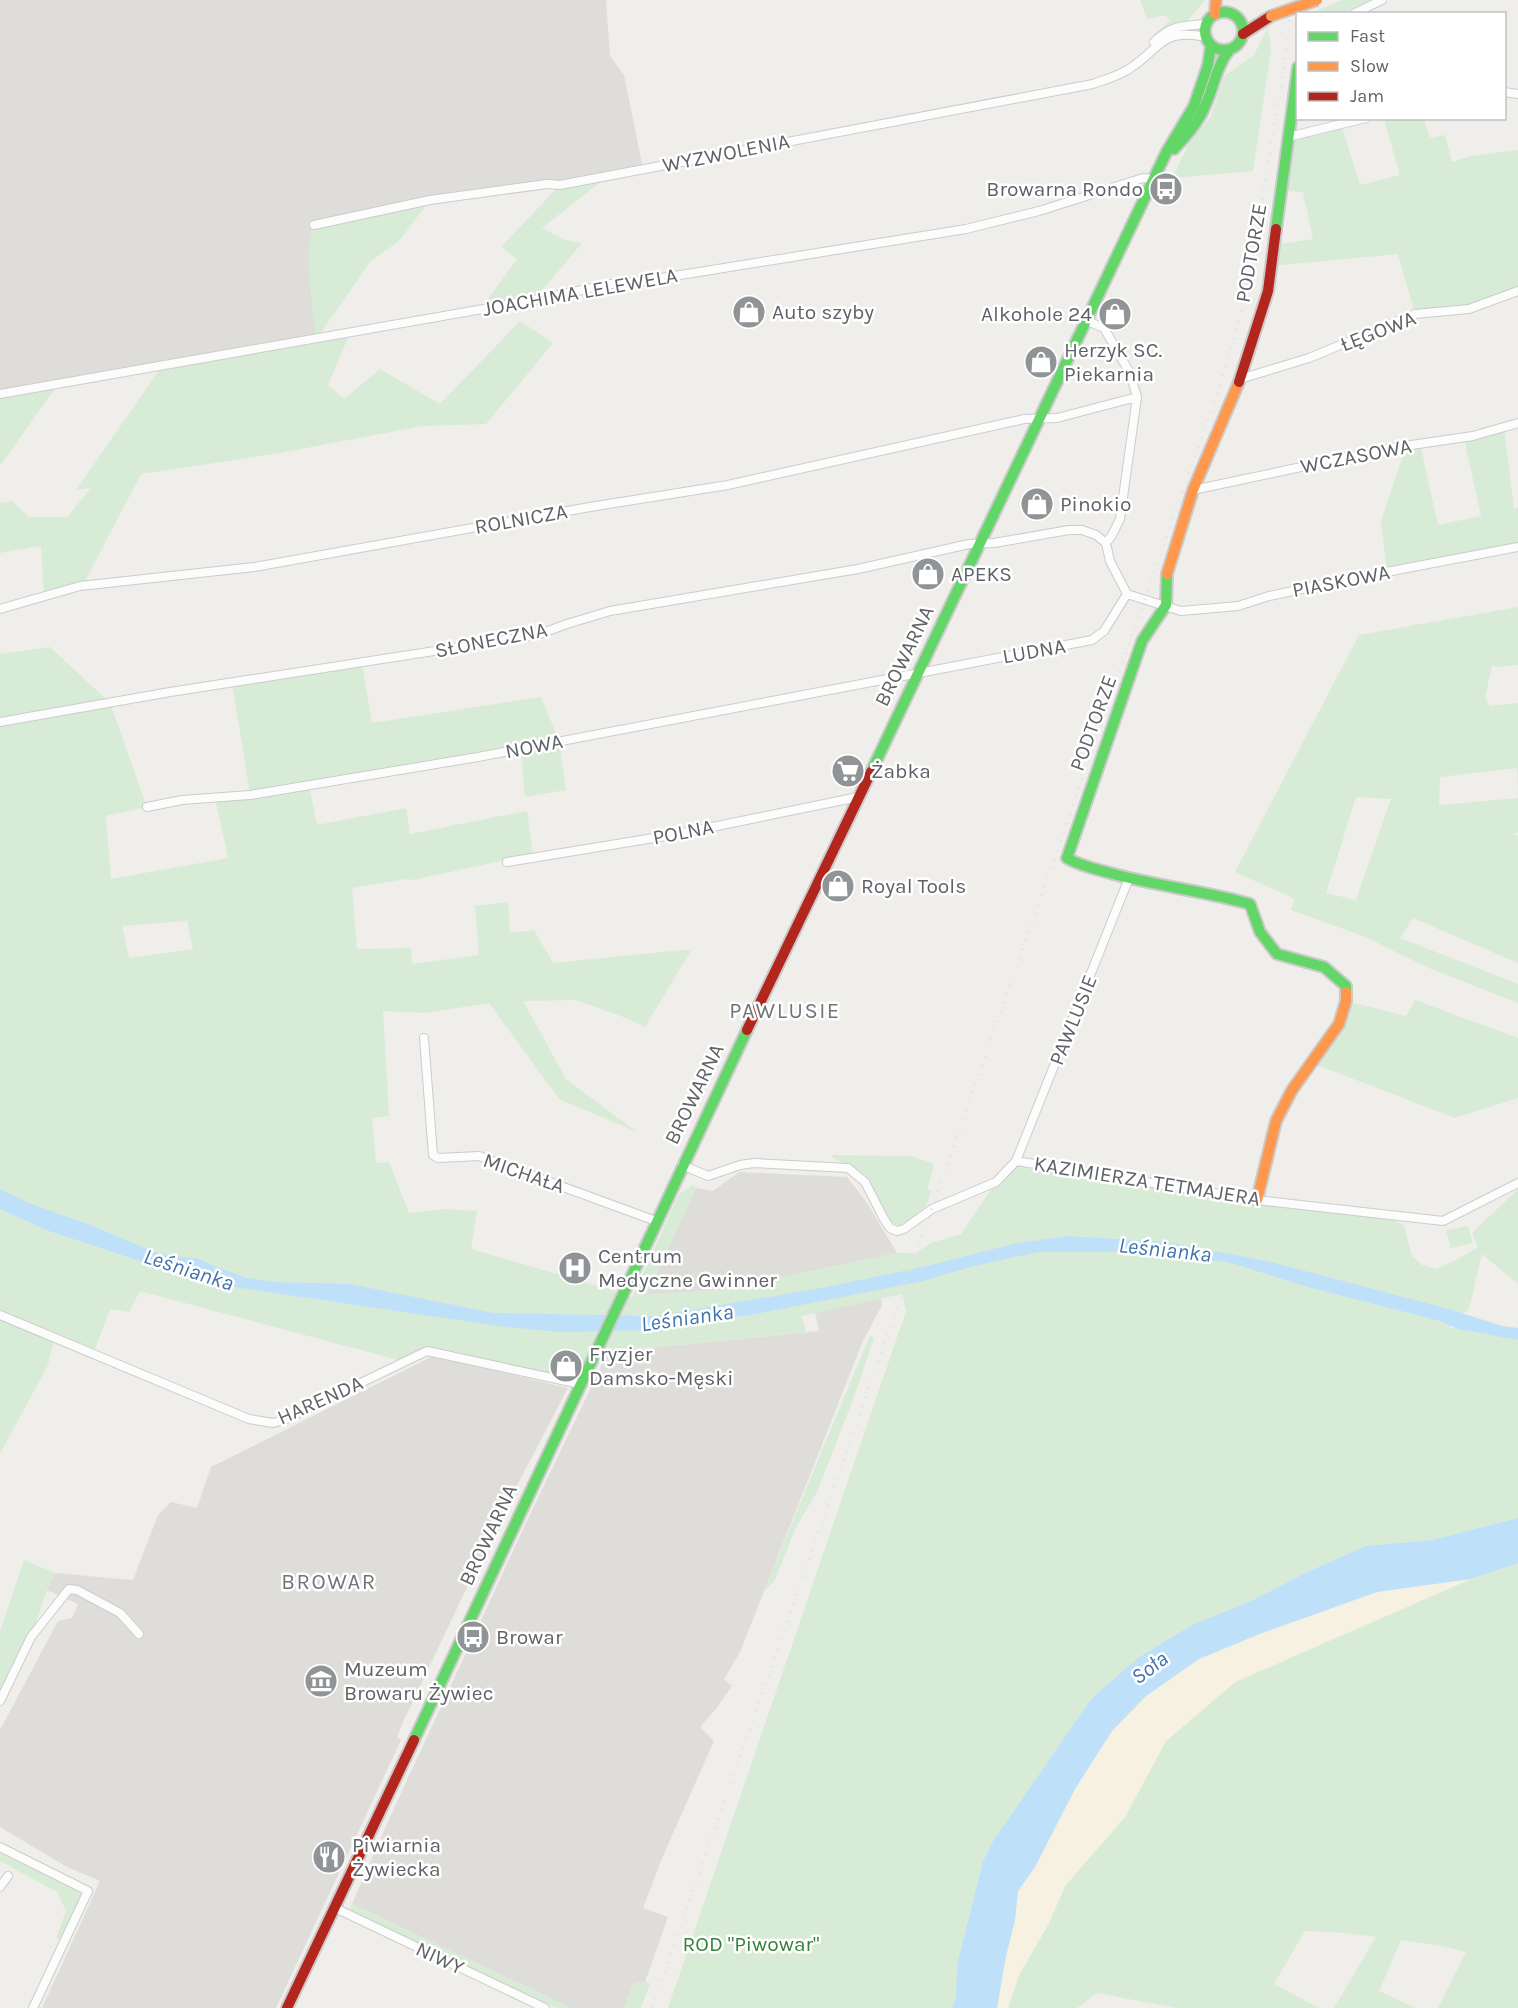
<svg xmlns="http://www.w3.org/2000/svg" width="1518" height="2008" font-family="Karla,sans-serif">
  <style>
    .industrial { fill: #dfddda }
    .green { fill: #d8ebd6; fill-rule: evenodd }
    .sand { fill: #f6f1e1 }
    .water { fill: #bfe0f9 }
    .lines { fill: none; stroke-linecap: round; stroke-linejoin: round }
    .street-casing { stroke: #cbcccc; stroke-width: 10 }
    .fast-casing { stroke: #cacacb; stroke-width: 14 }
    .slow-casing { stroke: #cacacb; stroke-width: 14 }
    .jam-casing { stroke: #cacacb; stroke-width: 14 }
    .street { stroke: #fdfcfc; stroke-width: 8 }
    .fast { stroke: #63d668; stroke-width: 10 }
    .slow { stroke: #ff974d; stroke-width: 10 }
    .jam { stroke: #b3261e; stroke-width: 10 }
    .rail { stroke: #e4e4e4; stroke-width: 3; stroke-dasharray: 1.5 8; stroke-linecap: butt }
    .slow-bridge-casing { stroke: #cacacb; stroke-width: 14; stroke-linecap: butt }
    .slow-bridge { stroke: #ff974d; stroke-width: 10 }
    .labels { text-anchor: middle; stroke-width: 5; stroke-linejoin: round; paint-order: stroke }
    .street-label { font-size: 21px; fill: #5f6368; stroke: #fff }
    .poi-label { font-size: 21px; fill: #5f6368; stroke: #fff; text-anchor: start }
    .park-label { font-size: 21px; fill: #348238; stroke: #fff }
    .neighbourhood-label { font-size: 22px; letter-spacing: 1.5px; fill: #70757a; stroke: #fff }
    .water-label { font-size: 22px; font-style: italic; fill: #4174aa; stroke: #fff }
  </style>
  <rect width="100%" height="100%" fill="#efeeea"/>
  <!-- industrial -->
  <path class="industrial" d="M0 0H606L610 56 624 75 643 169 560 185 430 200 315 225 317 339 0 394Z
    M739 1172 847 1177 867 1203 897 1253 722 1290 646 1295 696 1188 713 1191Z
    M881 1298 882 1305 863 1341 740 1652 724 1679 732 1686 716 1709 700 1727 714 1741 663 1856 643 1908 668 1917 645 1982 634 1983 624 2008H571L352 1904 391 1815 525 1525 608 1352 819 1331 815 1312Z
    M433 1356 568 1388 499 1520 404 1720 397 1737 401 1740 276 2008H42L100 1881 67 1867 0 1827V1730L58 1621 72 1618 78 1604 47 1590 55 1573 133 1580 158 1515 171 1502 197 1508 211 1467Z"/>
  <!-- green -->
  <path class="green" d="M1140 0H1205L1187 21 1172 24 1160 33 1153 35 1170 21 1166 15 1147 19Z
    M1342 0H1370L1342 13H1312Z
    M1268 27 1271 50 1253 171 1172 178 1188 145 1211 116 1224 76 1254 55Z
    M1384 119H1424L1430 138 1445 135 1452 162 1471 156 1518 150V291L1469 309 1415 314 1398 254 1271 266 1274 245 1313 239 1303 192 1281 191 1288 137 1341 124 1360 185 1400 175Z
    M608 176 542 228 565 240 582 243 534 300 480 310 517 259 501 247 560 185Z
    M430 200 399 241 371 261 317 338 350 333 328 385 344 399 380 369 440 404 520 321 553 343 486 424 422 426 280 453 141 474 84 583 44 596 41 546 0 553V503L12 501 29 517H67L91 488 76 490 162 366 316 339C314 310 302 250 314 225Z
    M58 384 0 466V394Z
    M1504 427 1514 509 1518 508V547L1387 572 1381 521 1406 446 1420 444 1438 525 1481 516 1464 438Z
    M1518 607V665L1499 667 1492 665 1485 698 1490 706 1518 703V832L1513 834 1518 836V963L1413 918 1400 938 1518 984V1003L1431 969 1363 936 1291 910 1295 899 1235 872 1359 635ZM1517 768 1518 798 1439 805 1440 777ZM1356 797 1391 799 1356 900 1326 893Z
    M50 647 110 703 147 807 106 816 111 879 228 858 215 798 250 794 232 683 362 663 372 723 541 697 559 741 566 790 525 797 521 749 309 785 317 825 406 808 410 834 527 811 533 854 413 880 406 879 352 888 357 949 411 948 412 964 479 955 475 906 508 902 510 933 534 930 553 963 692 949 645 1027 621 1016 575 1000 523 1001 566 1079 637 1132 559 1099 489 1003 425 1013 383 1011 389 1116 372 1118 376 1163 389 1162 409 1213 446 1209 477 1211 471 1249 612 1290 632 1298 679 1194 693 1185 696 1188 647 1295 722 1290 897 1253H916L931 1243 961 1234 996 1182 1016 1161 1257 1200 1381 1213 1404 1226 1412 1256 1422 1265 1437 1269 1458 1259 1478 1247 1472 1233 1518 1189V1284L1482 1254 1469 1309 1449 1327 1518 1340V1518L1432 1540 1366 1546 1307 1572 1249 1602 1192 1625 1139 1657 1091 1699 993 1841 983 1861 957 1964 956 1998 952 2008H668L906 1311 902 1294 802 1316 806 1332 607 1352 593 1358 580 1384 427 1351 402 1361 140 1291 129 1312 110 1309 93 1354 54 1338 48 1365 0 1454V654ZM187 921 193 949 129 958 122 926Z
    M1415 1000 1518 1038V1098L1455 1118 1312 1063 1346 1001 1406 1016Z
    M831 1155 912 1156 934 1164 927 1190 931 1191 926 1206 902 1226C879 1224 878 1188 864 1174 854 1164 839 1165 831 1155Z
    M1468 1226 1473 1243 1451 1248 1446 1230Z
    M870 1335 874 1338 855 1394 818 1490 796 1527 775 1580 763 1593Z
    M24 1560 55 1573 47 1590 31 1637 0 1701V1631Z
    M1518 1563V2008H1438L1466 1952 1441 1946 1401 1940 1379 1991 1415 2008H1334L1376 1937 1345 1933 1305 1931 1274 1984 1319 2008H1176L1097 1993 1077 2008H1008L1019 1975 1049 1923 1065 1886 1125 1817 1166 1741 1235 1682 1471 1579Z
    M0 1847 88 1891 66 1940 56 1939 66 1911 57 1892 0 1861Z
    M352 1904 571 2008H557L349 1910Z
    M645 1982 650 1983 641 2008H624L634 1983Z"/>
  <!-- sand -->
  <path class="sand" d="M1471 1579 1235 1682 1166 1741 1125 1817 1065 1886 1049 1923 1019 1975 1008 2008H997L1006 1956 1015 1920 1018 1891 1035 1867 1075 1789 1112 1731 1146 1696 1199 1659 1262 1633 1377 1592Z"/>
  <!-- water -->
  <path class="water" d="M0 1189 31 1204 93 1226 159 1254 200 1259 214 1266 247 1278 275 1282 350 1284 494 1313 657 1316 816 1289 923 1267 1013 1244 1067 1236 1168 1242 1267 1261 1449 1309 1502 1326 1518 1328V1340L1458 1329 1440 1321 1308 1287 1228 1262 1128 1252H1039L978 1265 923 1281 756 1314 650 1330 560 1332 499 1326 207 1283 49 1231 0 1209Z
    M1518 1518V1563L1471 1579 1377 1592 1262 1633 1199 1659 1146 1696 1112 1731 1075 1789 1035 1867 1018 1891 1015 1920 1006 1956 997 2008H952L956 1998 957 1964 983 1861 993 1841 1091 1699 1139 1657 1192 1625 1249 1602 1307 1572 1366 1546 1432 1540Z"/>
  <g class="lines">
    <defs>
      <path id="street" d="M1353 14 1382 0
        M1154 42C1172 25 1183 26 1206 24
        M1504 92 1518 94
        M1288 137 1366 118
        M314 225 430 200 547 184 560 185 1093 84C1106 79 1120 76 1132 67 1162 46 1163 28 1206 37
        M1087 321 1104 328 1130 373 1137 397 1120 519 1112 535 1106 543 1110 561 1127 594 1181 611 1238 606 1269 596 1339 581 1518 547
        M1240 379 1309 358 1415 314 1469 309 1518 291
        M0 394 534 300 616 283 643 281 966 229 1039 211 1143 178 1155 179
        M1193 490 1391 448 1473 436 1518 423
        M0 609 80 586 254 567 590 507 728 485 1024 419 1057 418 1137 397
        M0 722 170 692 537 635 567 624 610 611 858 569 969 544 994 543 1069 530H1082L1096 535 1106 543
        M147 807 182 800 250 795 478 757 1092 640 1104 631 1127 594
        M507 862 678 834 858 797
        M424 1038 433 1155 438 1158 479 1156 656 1221
        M1016 1161 1129 878
        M682 1165 708 1176 740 1165 754 1163 848 1168 865 1182 884 1219 890 1228 897 1231 904 1229 932 1209 996 1182 1016 1161 1257 1200 1443 1221 1518 1183
        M0 1315 249 1419 273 1423 284 1420 427 1351 580 1384
        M0 1701 31 1637 69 1589 77 1590 120 1613 139 1634
        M0 1847 88 1891 33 2008
        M0 1887 8 1876
        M335 1908 545 2008"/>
      <path id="fast" d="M1205 31a19 19 0 1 1 38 0a19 19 0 1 1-38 0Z
        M1174 149C1186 136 1198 123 1205 106 1214 87 1216 66 1230 49
        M1276 229 1298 67
        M1167 574 1166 605 1142 641 1067 858C1080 866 1096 869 1110 873 1156 886 1204 891 1250 904L1260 932 1277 954 1324 967 1346 986V992
        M871 772 1167 151 1194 106 1208 65 1211 45
        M414 1740 747 1030"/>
      <path id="slow" d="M1215 14 1216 0
        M1167 574 1193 490 1239 382
        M1257 1200 1276 1121 1292 1090 1339 1024 1346 1001V992"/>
      <path id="jam" d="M1243 34 1271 16
        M1239 382 1268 291 1276 229
        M747 1030 871 772
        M287 2008 414 1740"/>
    </defs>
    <!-- street casing -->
    <use href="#street" class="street-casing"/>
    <!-- fast casing -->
    <use href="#fast" class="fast-casing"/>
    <!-- slow casing -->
    <use href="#slow" class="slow-casing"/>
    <!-- jam casing -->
    <use href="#jam" class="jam-casing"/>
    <!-- street -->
    <use href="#street" class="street"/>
    <!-- fast -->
    <use href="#fast" class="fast"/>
    <!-- slow -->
    <use href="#slow" class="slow"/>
    <!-- jam -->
    <use href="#jam" class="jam"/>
    <!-- rail -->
    <path class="rail" d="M652 2008 1222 379 1239 322 1251 268 1283 73 1292 0"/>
    <defs>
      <path id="slow-bridge" d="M1271 16 1317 0"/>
    </defs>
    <!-- slow-bridge casing -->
    <use href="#slow-bridge" class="slow-bridge-casing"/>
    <!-- slow-bridge -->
    <use href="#slow-bridge" class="slow-bridge"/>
  </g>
  <!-- icons -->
  <defs>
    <symbol id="bus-disc" viewBox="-11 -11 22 22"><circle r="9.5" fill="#919496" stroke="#fff"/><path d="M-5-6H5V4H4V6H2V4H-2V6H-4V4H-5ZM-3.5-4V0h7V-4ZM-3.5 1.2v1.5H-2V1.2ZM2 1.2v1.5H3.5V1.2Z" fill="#fff"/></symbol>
    <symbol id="shop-disc" viewBox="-11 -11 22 22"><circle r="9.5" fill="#919496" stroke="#fff"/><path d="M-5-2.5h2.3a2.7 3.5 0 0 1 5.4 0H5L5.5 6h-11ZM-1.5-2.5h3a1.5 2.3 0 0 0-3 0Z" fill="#fff"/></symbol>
    <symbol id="supermarket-disc" viewBox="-11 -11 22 22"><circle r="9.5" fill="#919496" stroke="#fff"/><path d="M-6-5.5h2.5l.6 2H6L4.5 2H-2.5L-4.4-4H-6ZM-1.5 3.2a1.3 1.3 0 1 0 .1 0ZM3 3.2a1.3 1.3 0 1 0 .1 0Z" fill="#fff"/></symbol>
    <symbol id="hospital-disc" viewBox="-11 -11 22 22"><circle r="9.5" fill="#919496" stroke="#fff"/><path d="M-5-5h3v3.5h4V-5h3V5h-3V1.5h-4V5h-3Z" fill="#fff"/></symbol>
    <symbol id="museum-disc" viewBox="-11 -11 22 22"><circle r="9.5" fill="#919496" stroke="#fff"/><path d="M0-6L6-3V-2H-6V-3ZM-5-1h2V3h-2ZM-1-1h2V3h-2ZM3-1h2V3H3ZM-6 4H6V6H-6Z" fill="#fff"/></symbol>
    <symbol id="restaurant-disc" viewBox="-11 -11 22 22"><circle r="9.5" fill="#919496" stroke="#fff"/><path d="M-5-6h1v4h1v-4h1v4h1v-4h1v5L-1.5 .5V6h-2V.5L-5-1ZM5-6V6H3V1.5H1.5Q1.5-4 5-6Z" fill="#fff"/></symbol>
  </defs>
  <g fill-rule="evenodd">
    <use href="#bus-disc" x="1147" y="170" width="38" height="38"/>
    <use href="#shop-disc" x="730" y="293" width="38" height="38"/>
    <use href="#shop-disc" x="1096" y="295" width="38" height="38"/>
    <use href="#shop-disc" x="1022" y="343" width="38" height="38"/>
    <use href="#shop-disc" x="1018" y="485" width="38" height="38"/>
    <use href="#shop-disc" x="909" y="555" width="38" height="38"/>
    <use href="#supermarket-disc" x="829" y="752" width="38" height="38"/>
    <use href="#shop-disc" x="819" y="867" width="38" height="38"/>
    <use href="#hospital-disc" x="556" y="1249" width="38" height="38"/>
    <use href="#shop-disc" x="547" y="1347" width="38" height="38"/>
    <use href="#bus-disc" x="454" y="1618" width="38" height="38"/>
    <use href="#museum-disc" x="302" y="1662" width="38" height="38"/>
    <use href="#restaurant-disc" x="310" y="1838" width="38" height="38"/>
  </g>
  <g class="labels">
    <!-- street labels -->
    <g class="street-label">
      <text transform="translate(726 153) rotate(-11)" y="7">WYZWOLENIA</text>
      <text transform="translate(1251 253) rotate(-80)" y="7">PODTORZE</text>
      <text transform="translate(580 292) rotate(-10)" y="7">JOACHIMA LELEWELA</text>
      <text transform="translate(1378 331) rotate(-21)" y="7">ŁĘGOWA</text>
      <text transform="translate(1356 456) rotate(-11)" y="7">WCZASOWA</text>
      <text transform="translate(521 519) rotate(-10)" y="7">ROLNICZA</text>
      <text transform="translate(1341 581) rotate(-11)" y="7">PIASKOWA</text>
      <text transform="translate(491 640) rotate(-11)" y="7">SŁONECZNA</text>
      <text transform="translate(1034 651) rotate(-10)" y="7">LUDNA</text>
      <text transform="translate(904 656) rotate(-64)" y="7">BROWARNA</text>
      <text transform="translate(1093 723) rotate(-70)" y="7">PODTORZE</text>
      <text transform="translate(534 746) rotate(-11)" y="7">NOWA</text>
      <text transform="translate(683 832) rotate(-11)" y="7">POLNA</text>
      <text transform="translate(1073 1020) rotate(-68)" y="7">PAWLUSIE</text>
      <text transform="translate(694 1094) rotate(-64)" y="7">BROWARNA</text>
      <text transform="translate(524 1173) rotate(19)" y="7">MICHAŁA</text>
      <text transform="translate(1147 1181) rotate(9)" y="7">KAZIMIERZA TETMAJERA</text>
      <text transform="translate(320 1400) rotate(-24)" y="7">HARENDA</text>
      <text transform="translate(488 1535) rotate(-65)" y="7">BROWARNA</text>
      <text transform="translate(440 1958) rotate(25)" y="7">NIWY</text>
    </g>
    <!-- poi labels -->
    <g class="poi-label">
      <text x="1143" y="196" text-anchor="end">Browarna Rondo</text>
      <text x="772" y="319">Auto szyby</text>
      <text x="1092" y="321" text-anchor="end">Alkohole 24</text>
      <text x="1064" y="357">Herzyk SC.<tspan x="1064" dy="24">Piekarnia</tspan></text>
      <text x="1060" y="511">Pinokio</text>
      <text x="951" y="581">APEKS</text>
      <text x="871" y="778">Żabka</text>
      <text x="861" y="893">Royal Tools</text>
      <text x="598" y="1263">Centrum<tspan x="598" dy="24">Medyczne Gwinner</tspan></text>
      <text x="589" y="1361">Fryzjer<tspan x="589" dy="24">Damsko-Męski</tspan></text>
      <text x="496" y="1644">Browar</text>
      <text x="344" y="1676">Muzeum<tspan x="344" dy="24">Browaru Żywiec</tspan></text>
      <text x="352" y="1852">Piwiarnia<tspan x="352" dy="24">Żywiecka</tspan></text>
    </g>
    <!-- park labels -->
    <g class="park-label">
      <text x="751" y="1951">ROD "Piwowar"</text>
    </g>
    <!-- neighbourhood labels -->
    <g class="neighbourhood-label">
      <text x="785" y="1018">PAWLUSIE</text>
      <text x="329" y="1589">BROWAR</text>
    </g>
    <!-- water labels -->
    <g class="water-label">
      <text transform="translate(1165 1249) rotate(6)" y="8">Leśnianka</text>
      <text transform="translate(189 1269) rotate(18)" y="8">Leśnianka</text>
      <text transform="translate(687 1317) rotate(-8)" y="8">Leśnianka</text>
      <text transform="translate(1149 1667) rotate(-37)" y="8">Soła</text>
    </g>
  </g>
  <!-- legend -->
  <rect x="1296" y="12" width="210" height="108" fill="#ffffff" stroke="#bfc1c3" stroke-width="1.5"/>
  <rect x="1308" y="32" width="30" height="9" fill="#63d668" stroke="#bfc1c3" stroke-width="1.5"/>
  <text x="1350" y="42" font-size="18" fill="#5f6368">Fast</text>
  <rect x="1308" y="62" width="30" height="9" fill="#ff974d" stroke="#bfc1c3" stroke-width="1.5"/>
  <text x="1350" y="72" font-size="18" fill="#5f6368">Slow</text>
  <rect x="1308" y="92" width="30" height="9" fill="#b3261e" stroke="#bfc1c3" stroke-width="1.5"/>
  <text x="1350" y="102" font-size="18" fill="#5f6368">Jam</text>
</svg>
